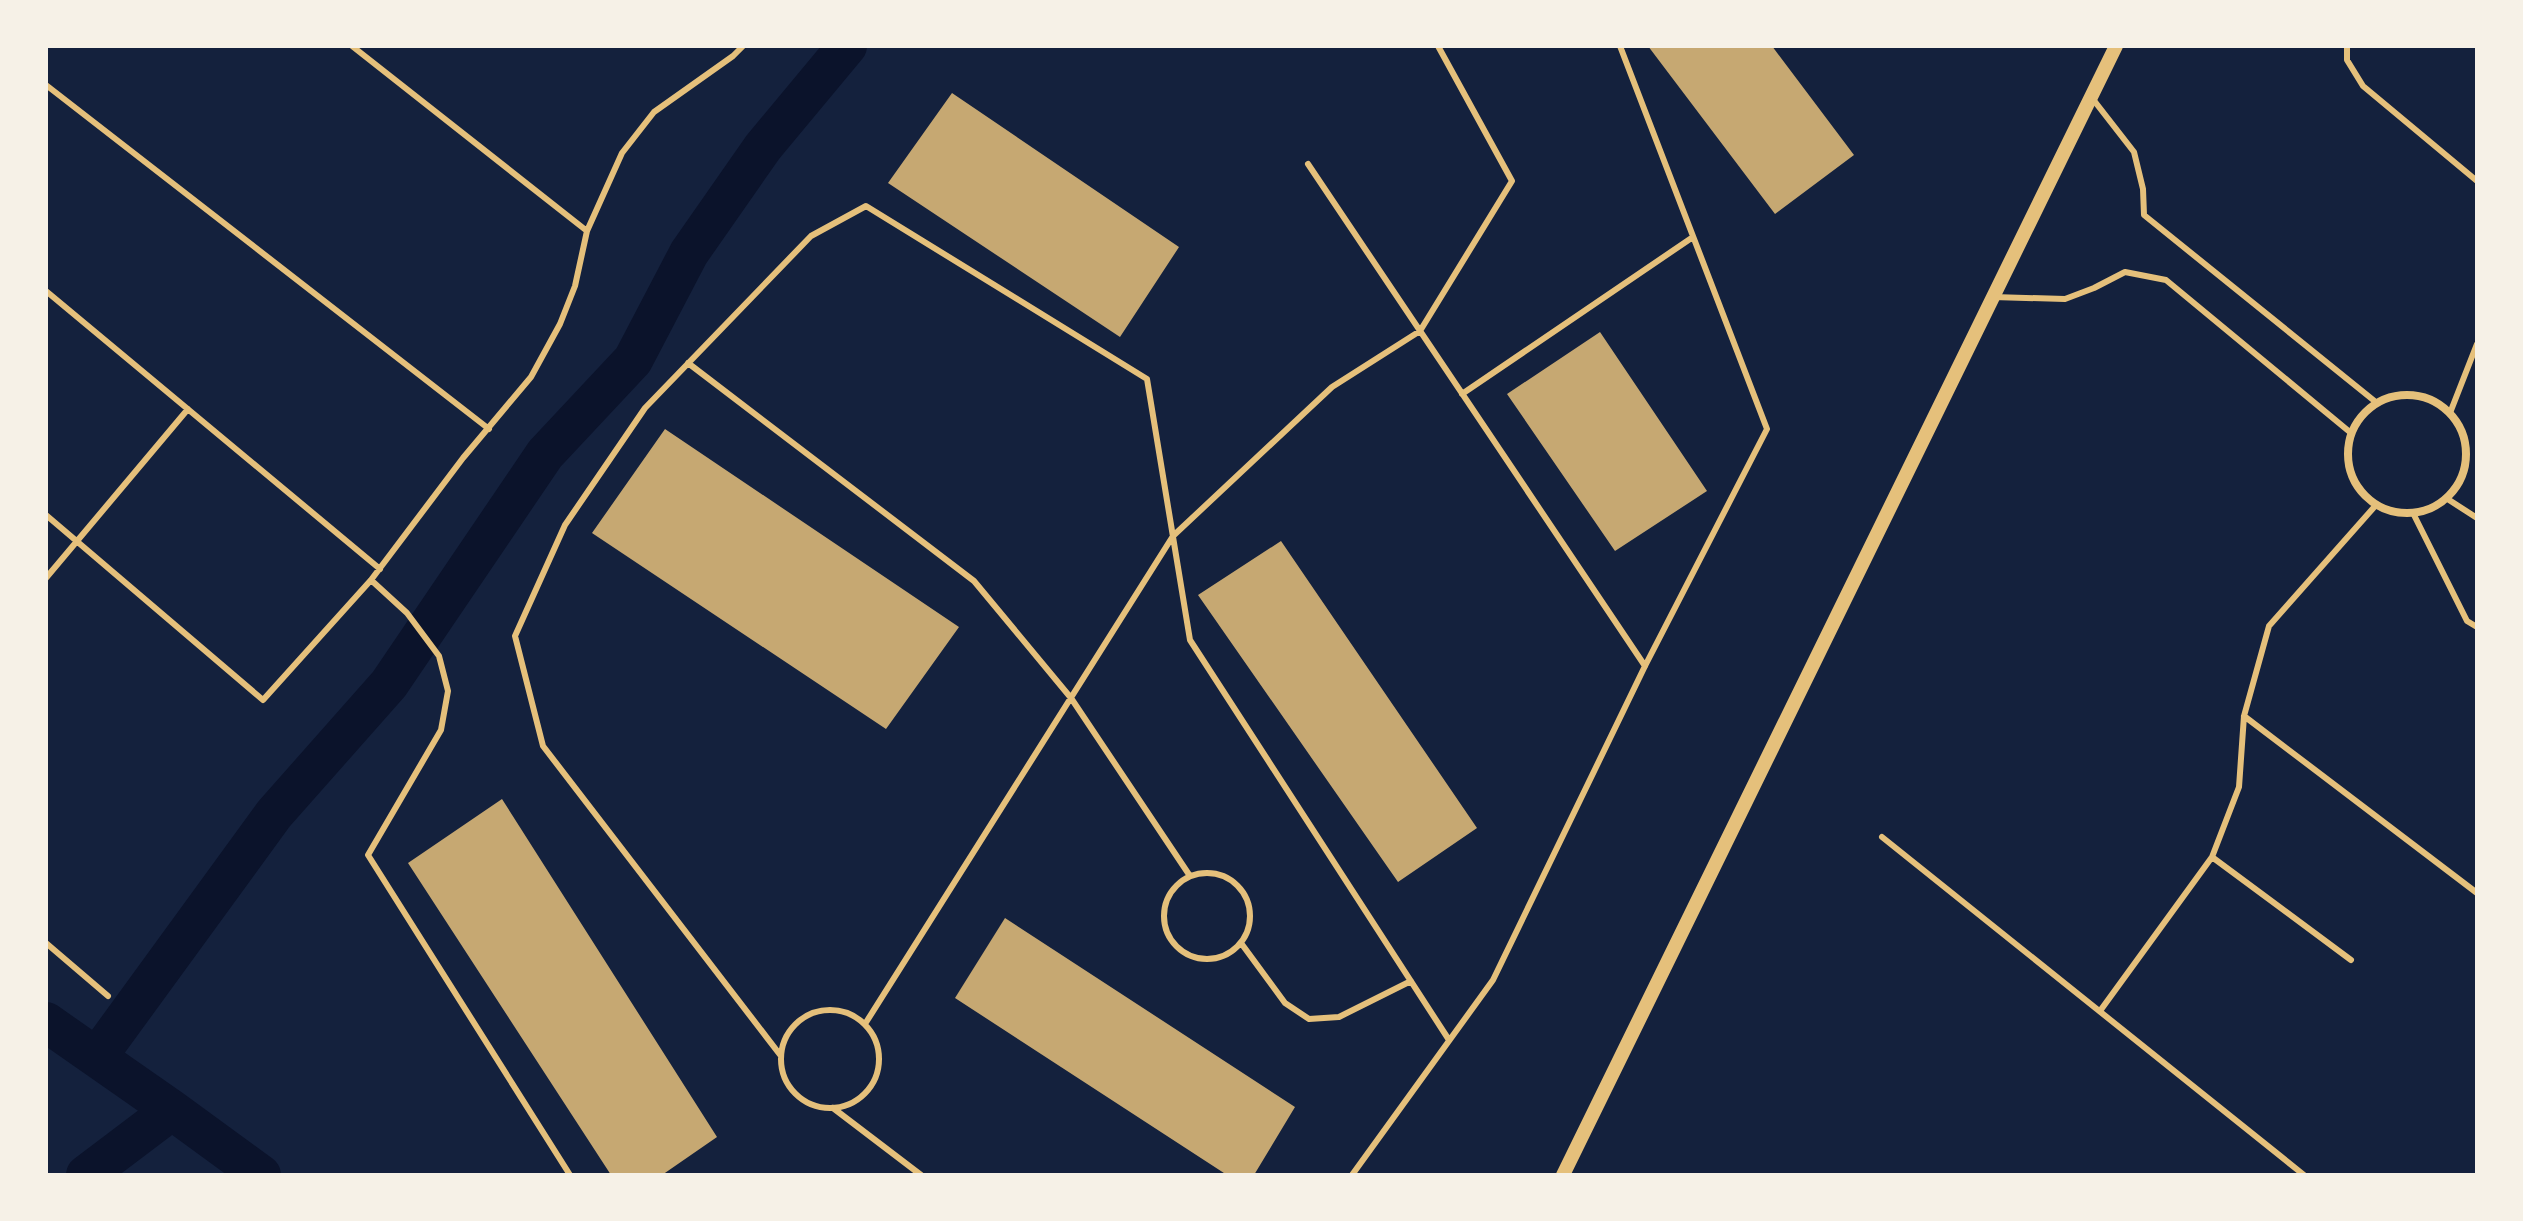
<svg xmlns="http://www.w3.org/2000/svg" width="2523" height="1221" font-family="Overpass,sans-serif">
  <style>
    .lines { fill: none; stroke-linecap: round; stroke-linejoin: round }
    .canal { stroke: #0b132b; stroke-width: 40 }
    .building { fill: #c6a872 }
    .service { stroke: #e5c07b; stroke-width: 6 }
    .minor { stroke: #e5c07b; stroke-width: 8 }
    .tertiary { stroke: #e5c07b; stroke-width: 14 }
  </style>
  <rect width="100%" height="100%" fill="#14213d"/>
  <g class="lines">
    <!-- canal -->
    <path class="canal" d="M46 1022 172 1110
      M97 1057 274 814 389 684 545 454 633 360 689 253 763 147 847 46
      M86 1175 172 1110 261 1175"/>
  </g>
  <!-- building -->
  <path class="building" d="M1648 46H1772L1854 155 1775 214Z
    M952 93 1179 247 1120 337 888 183Z
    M1600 332 1707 491 1615 551 1507 394Z
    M665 429 959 627 886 729 592 533Z
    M1281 541 1477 828 1398 882 1198 595Z
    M502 799 717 1137 662 1175H611L408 863Z
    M1005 918 1295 1107 1254 1175H1227L955 998Z"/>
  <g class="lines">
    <!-- service -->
    <path class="service" d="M352 46 587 231
      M2347 46V60L2363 86 2477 181
      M46 85 489 429
      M2092 98 2134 152 2143 189 2144 215 2377 403
      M1308 164 1645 666
      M46 291 380 569
      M1993 297 2065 299 2094 288 2125 272 2166 280 2351 433
      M688 363 974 581 1071 698 1190 876
      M1462 394 1693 237
      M2450 413 2477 344
      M2446 498 2477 518
      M2413 513 2467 621 2477 627
      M46 515 263 700 371 580 463 458 531 377 560 324 575 286 587 231 622 153 654 112 733 56 743 46
      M46 578 188 409
      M371 580 407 613 439 656 448 691 441 730 368 855 570 1175
      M2244 716 2477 893
      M1882 837 2304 1175
      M2212 857 2351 960
      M1164 916a43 43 0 1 1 86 0a43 43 0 1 1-86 0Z
      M46 943 108 996
      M1241 943 1285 1003 1309 1019 1339 1017 1411 981
      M781 1059a49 49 0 1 1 98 0a49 49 0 1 1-98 0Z
      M2100 1011 2212 857 2239 787 2244 716 2269 626 2376 505
      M865 1024 1173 536 1332 387 1420 331 1512 181 1438 46
      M781 1056 543 746 515 636 565 525 645 408 811 236 866 206 1147 379 1190 640 1449 1040
      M833 1108 921 1175
      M1352 1175 1493 980 1645 666 1767 429 1620 46"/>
    <!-- minor -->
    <path class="minor" d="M2348 454a59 59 0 1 1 118 0a59 59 0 1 1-118 0Z"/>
    <!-- tertiary -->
    <path class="tertiary" d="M1563 1175 2116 46"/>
  </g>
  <!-- border -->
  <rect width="2523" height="1221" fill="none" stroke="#f6f1e7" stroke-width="96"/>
</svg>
